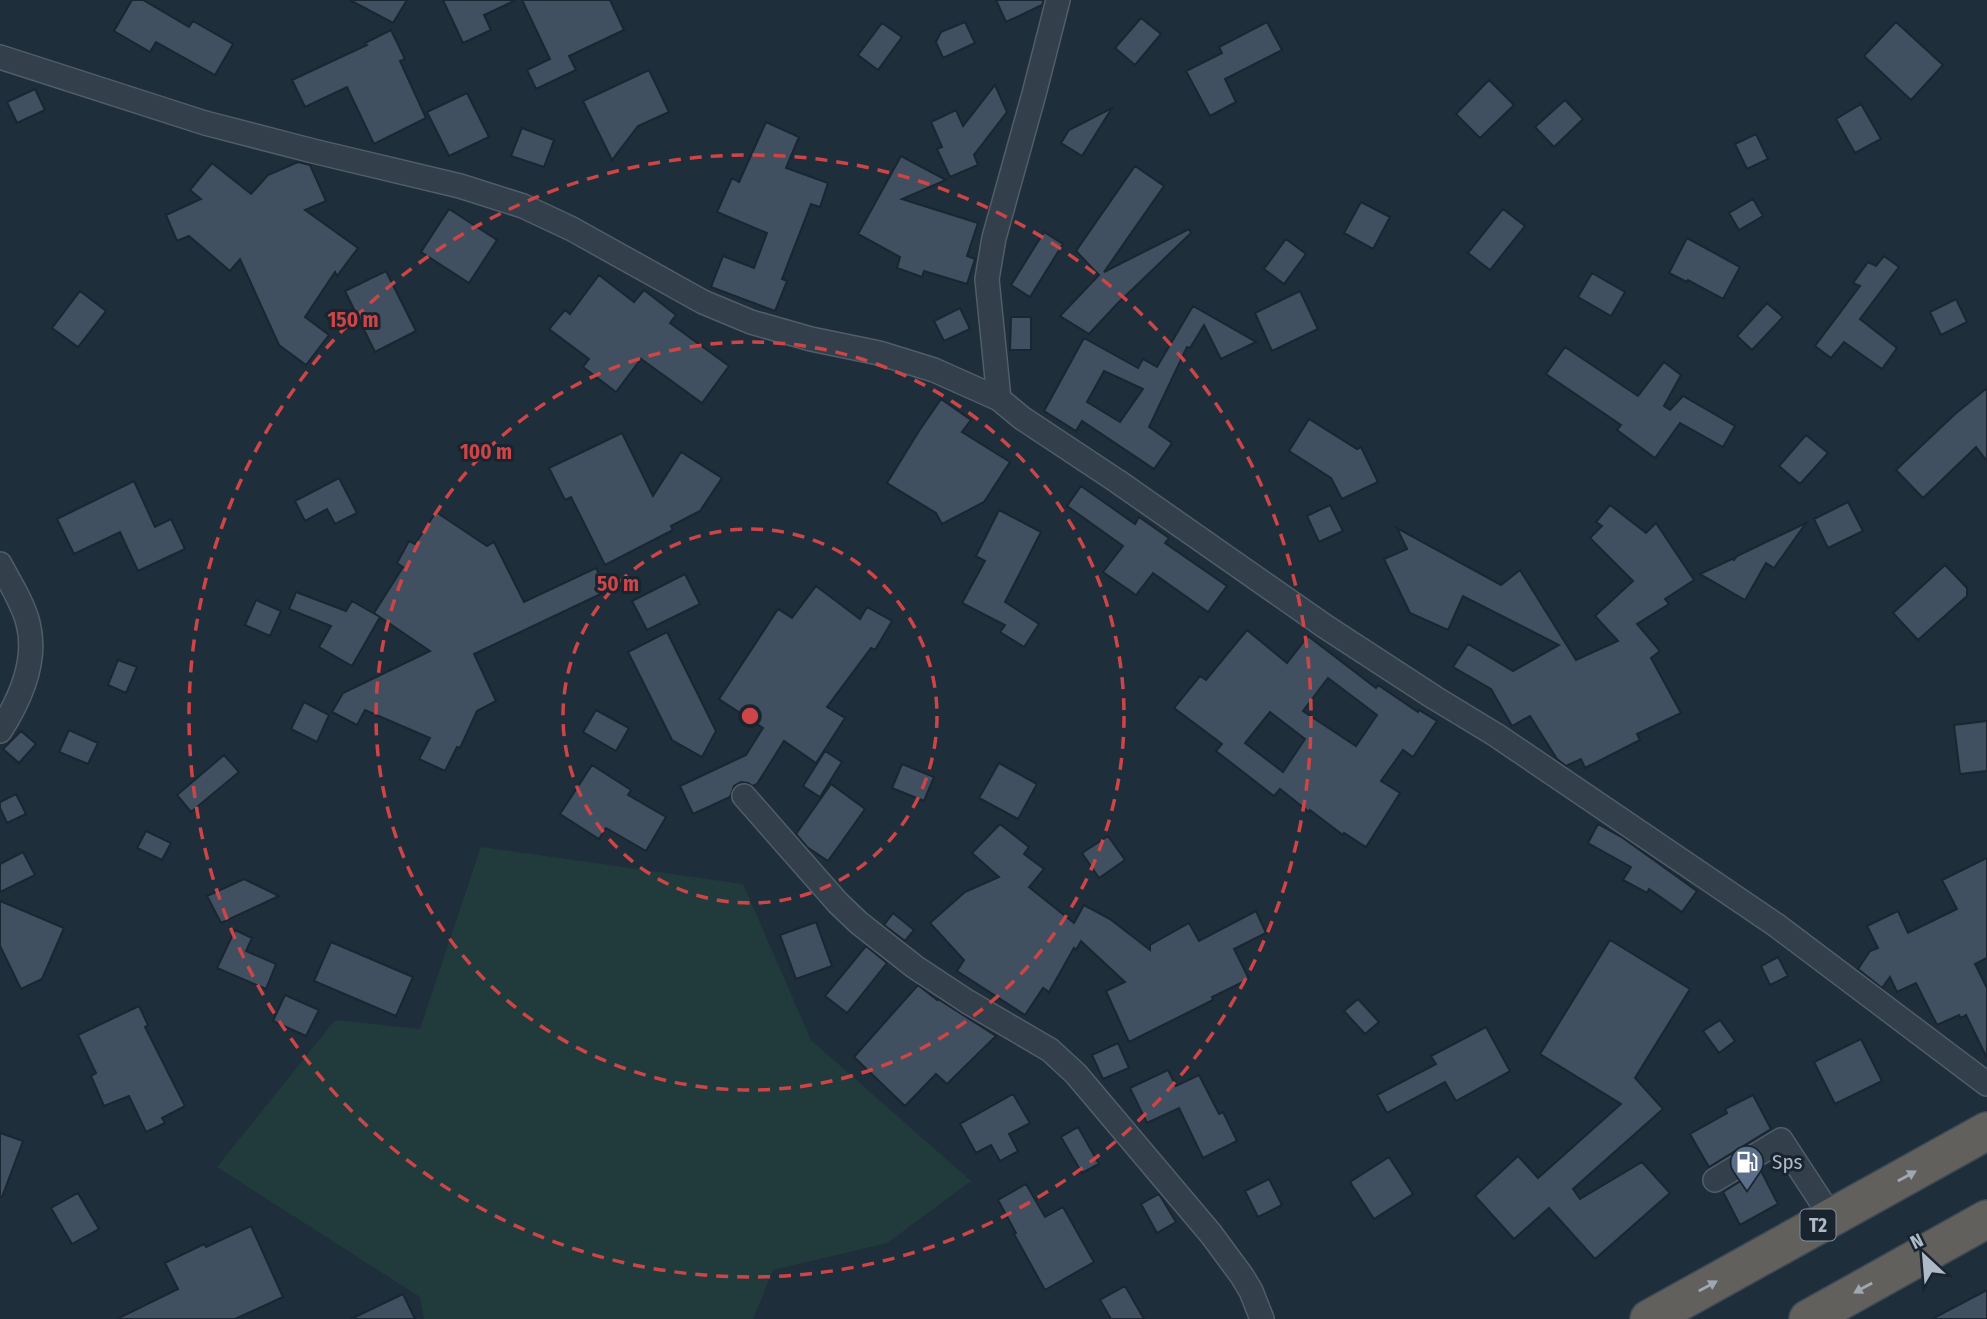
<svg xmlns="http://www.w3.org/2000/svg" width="1987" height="1319" font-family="'Fira Sans Condensed',sans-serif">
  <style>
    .green { fill: #213b3c }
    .building { fill: #405060; stroke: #1a2631; stroke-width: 2; fill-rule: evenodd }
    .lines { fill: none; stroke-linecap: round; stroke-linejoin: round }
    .minor-casing { stroke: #515d68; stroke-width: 26 }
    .trunk-casing { stroke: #3e4a55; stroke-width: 40 }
    .minor { stroke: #333f4b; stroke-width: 23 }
    .trunk { stroke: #62605d; stroke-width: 37 }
    .oneway { fill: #9fa8b2 }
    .ring { fill: none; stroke: #ce4548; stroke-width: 3.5; stroke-dasharray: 12 9 }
    .labels { text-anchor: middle; stroke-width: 6; stroke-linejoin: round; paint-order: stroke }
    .shield { fill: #19242f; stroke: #818d99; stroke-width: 2 }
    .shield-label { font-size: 19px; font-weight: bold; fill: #aebac7 }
    .poi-label { font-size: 21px; fill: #aebac7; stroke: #19242f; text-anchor: start }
    .centre { fill: #ce4548; stroke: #19242f; stroke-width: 3.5 }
    .ring-label { font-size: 21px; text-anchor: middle; font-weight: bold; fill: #ce4548; stroke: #19242f; stroke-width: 6; stroke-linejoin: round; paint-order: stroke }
  </style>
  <rect width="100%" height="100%" fill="#1f2e3b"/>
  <!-- green -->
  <path class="green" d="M481 847 743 884 811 1040 971 1181 887 1243 773 1270 753 1319H424L420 1297 217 1167 335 1020 420 1029Z"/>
  <!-- building -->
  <path class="building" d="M132 0H143L189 27 193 21 233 44 215 75 156 42 150 52 114 31Z
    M350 0H407L393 23Z
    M443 0H516L484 15 491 30 463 43Z
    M522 0H610L624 30 569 56 576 70 536 89 527 70 550 59Z
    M996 0H1044L1042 5 1006 22Z
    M1141 18 1161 34 1135 65 1115 48Z
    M965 22 975 43 943 58 936 42 941 32Z
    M1267 22 1282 50 1225 79 1236 102 1210 116 1186 71 1222 53 1219 47Z
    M1896 22 1943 65 1911 100 1864 56Z
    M882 23 902 37 878 70 858 55Z
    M391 30 405 59 400 61 426 118 374 144 347 87 305 107 292 80 367 45 365 43Z
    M649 70 669 112 638 126 612 160 583 101Z
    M1489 80 1514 105 1480 138 1456 114Z
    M995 85 1007 112 974 155 978 165 950 177 937 149 942 147 931 122 956 110 963 126Z
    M35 89 45 110 17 123 7 102Z
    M467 93 489 137 449 156 427 112Z
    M1565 100 1583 119 1554 147 1535 127Z
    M1861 104 1881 139 1855 153 1836 119Z
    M1112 108 1082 156 1061 143 1069 130Z
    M766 122 799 137 786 168 828 183 820 207 811 204 782 279 787 281 775 311 711 287 723 256 754 268 767 233 717 212 732 178 739 182Z
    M522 128 554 140 544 167 511 156Z
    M1756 134 1768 159 1747 169 1735 144Z
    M901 156 946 180 902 199 978 223 967 256 975 259 967 284 924 271 922 277 897 268 900 257 858 234Z
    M298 162 310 165 326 201 305 210 358 248 337 276 335 272 305 317 329 335 306 365 279 345 240 259 230 271 189 236 177 241 166 215 201 199 190 190 212 163 251 194 268 175Z
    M1135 166 1164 186 1104 272 1189 229 1191 233 1117 304 1089 334 1060 316 1099 275 1076 251Z
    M1753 199 1763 216 1739 230 1729 213Z
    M1361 202 1390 217 1373 249 1344 233Z
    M449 209 497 240 469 283 421 252Z
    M1503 209 1525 226 1490 270 1468 253Z
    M1044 232 1063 244 1030 297 1011 285Z
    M1687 238 1740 267 1723 299 1688 280 1687 282 1669 273Z
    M1286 239 1306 254 1284 284 1264 269Z
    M1884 256 1899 267 1860 319 1897 348 1882 369 1844 342 1831 358 1815 346 1860 286 1853 283 1868 262 1876 266Z
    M386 271 416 331 375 352 345 291Z
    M1592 273 1625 292 1611 316 1578 297Z
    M599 275 634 302 644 290 676 315 670 323 729 366 702 403 641 359 616 392 583 367 589 359 549 329 565 310 570 314Z
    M80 291 106 311 78 347 52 328Z
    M1300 291 1318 329 1272 351 1255 313Z
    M1956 299 1967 322 1941 335 1930 312Z
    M1767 303 1783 317 1752 350 1737 336Z
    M1193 306 1256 342 1221 359 1204 325 1190 348 1187 347 1149 427 1172 443 1154 469 1082 421 1076 431 1044 411 1084 338 1138 368 1143 359 1157 367ZM1104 371 1143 389 1120 422 1087 402Z
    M960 308 970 329 944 341 934 321Z
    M1011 317H1031V350H1010Z
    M1565 347 1638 396 1664 362 1681 375 1664 406 1670 410 1683 396 1735 426 1723 447 1680 423 1655 458 1617 430 1621 425 1546 374Z
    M1987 388V461L1976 447 1923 498 1896 470 1955 414Z
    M941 399 971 420 962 432 1010 462 984 502 942 524 936 513 887 483 919 431Z
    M1309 419 1357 449 1361 447 1378 482 1342 499 1331 478 1289 451Z
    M622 433 653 496 681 452 722 478 700 511 671 526 673 530 605 565 571 497 565 500 549 468Z
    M1806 435 1828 453 1800 484 1779 466Z
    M339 478 357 513 335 524 327 509 305 521 295 501Z
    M134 481 155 527 171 519 185 549 138 571 120 532 74 554 57 519Z
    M1081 486 1135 524 1139 517 1169 538 1165 543 1227 586 1208 612 1153 573 1136 595 1103 572 1123 546 1067 506Z
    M1848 502 1863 531 1828 548 1814 519Z
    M1330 505 1343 531 1319 542 1307 516Z
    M1610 505 1646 533 1656 523 1694 580 1665 599 1669 604 1637 624 1660 651 1651 658 1681 713 1637 734 1640 740 1585 768 1581 759 1566 766 1557 759 1530 716 1512 726 1491 689 1453 667 1468 644 1513 671 1559 645 1463 596 1448 630 1410 613 1384 559 1407 549 1397 528 1501 585 1520 570 1576 660 1618 641 1595 616 1633 581 1590 538 1602 526 1596 522Z
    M999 510 1041 532 1005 602 1039 624 1024 647 1000 632 1005 625 962 603 985 561 976 556Z
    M436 512 487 546 494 542 524 602 596 568 607 591 474 654 496 701 477 711 460 748 457 747 445 771 419 759 430 738 365 710 357 725 332 712 343 693 430 651 374 613 403 567 397 563 409 541 415 544Z
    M1806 523 1774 568 1766 563 1745 600 1700 574 1732 559 1734 560 1737 556Z
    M1945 565 1967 588V596L1918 640 1893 613Z
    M685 574 700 604 647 630 632 601Z
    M816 586 860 619 867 607 892 621 875 650 871 648 827 707 845 718 816 763 784 741 757 784 753 786 748 783 741 782 734 786 730 797 693 814 680 786 746 755 763 728 719 699 778 609 792 618Z
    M296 592 346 611 352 601 380 617 352 666 319 647 331 626 289 609Z
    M256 600 281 611 270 636 245 625Z
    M1247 630 1287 663 1308 636 1376 688 1378 685 1418 712 1419 710 1437 721 1413 757 1403 750 1381 781 1400 793 1366 847 1344 833 1343 835 1310 810 1309 812 1280 789 1274 796 1216 751 1222 744 1174 708 1200 676 1206 680ZM1328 678 1377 715 1356 746 1303 711ZM1270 712 1305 739 1283 772 1245 743Z
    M667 632 716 731 702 757 672 740 628 652Z
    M118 660 137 667 126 693 108 685Z
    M304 702 329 715 317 742 291 729Z
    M596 710 629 728 616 751 583 732Z
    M1987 721V771L1960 774 1954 725Z
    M69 730 98 743 88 764 59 752Z
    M21 731 36 744 19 763 3 749Z
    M825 751 842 762 820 797 803 786Z
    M224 755 239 772 191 812 177 795Z
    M999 763 1037 784 1018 819 979 798Z
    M902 764 934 777 924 801 892 788Z
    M592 765 631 790 628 795 666 817 646 851 606 828 599 839 560 814Z
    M831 784 865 809 828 861 807 847 796 834Z
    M16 794 26 814 7 823 0 808V802Z
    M1000 824 1029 847 1024 854 1044 869 1029 887 1074 923 1084 905 1110 919 1150 950V945L1189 923 1199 941 1256 911 1266 933 1234 949 1249 979 1212 997 1213 1000 1129 1042 1106 991 1125 982 1081 941 1076 950 1074 948 1049 992 1043 988 1025 1015 957 971 964 960 930 923 965 892 999 877 972 853Z
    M1598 824 1623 838 1697 891 1682 912 1649 889 1647 893 1623 880 1631 867 1588 843Z
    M146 831 171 843 162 860 137 848Z
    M1108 836 1125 860 1099 878 1082 853Z
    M23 852 35 875 0 892V864Z
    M1987 858V958L1975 964 1987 988V1058L1966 1015 1961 1018 1959 1015 1937 1025 1916 983 1897 992 1890 977 1882 988 1858 969 1870 951 1878 948 1867 926 1898 911 1908 933 1957 909 1942 880Z
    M244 879 279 896 221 923 207 896Z
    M0 901 64 928 42 979 21 989 0 946Z
    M893 913 914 930 905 941 884 925Z
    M816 922 832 966 796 979 780 935Z
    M235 930 252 938 246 951 276 964 266 989 217 968Z
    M1610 940 1690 989 1635 1078 1663 1109 1573 1189 1580 1199 1642 1162 1670 1193 1595 1259 1549 1208 1514 1239 1475 1196 1518 1156 1538 1178 1621 1104 1540 1054Z
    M331 942 413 977 396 1016 314 981Z
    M866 946 887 963 847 1013 825 996Z
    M1778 957 1788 976 1770 985 1761 966Z
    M918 985 937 1000 938 999 996 1036 947 1084 936 1074 905 1106 854 1057Z
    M285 995 319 1010 306 1036 273 1021Z
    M1358 999 1379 1022 1365 1034 1344 1011Z
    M139 1006 148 1025 145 1027 185 1106 162 1118 165 1123 146 1132 129 1096 104 1106 91 1076 96 1073 78 1035Z
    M1720 1020 1735 1041 1719 1053 1703 1031Z
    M1486 1027 1510 1071 1456 1101 1445 1082 1387 1113 1377 1095 1436 1064 1431 1056Z
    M1861 1039 1882 1081 1835 1104 1814 1062Z
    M1118 1043 1129 1068 1103 1079 1092 1055Z
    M1168 1070 1176 1086 1199 1075 1219 1114 1223 1112 1237 1141 1203 1158 1179 1108 1147 1123 1130 1088Z
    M1013 1094 1030 1123 1009 1134 1018 1151 1000 1161 991 1145 976 1153 960 1124Z
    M1753 1095 1771 1129 1709 1167 1690 1134 1727 1113 1725 1109Z
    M1078 1127 1099 1164 1082 1173 1061 1137Z
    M0 1133 23 1141 2 1197H0Z
    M1389 1157 1413 1194 1374 1219 1350 1182Z
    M1760 1169 1778 1204 1740 1225 1723 1192Z
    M1269 1179 1282 1205 1258 1217 1245 1191Z
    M1026 1184 1045 1217 1063 1207 1094 1262 1045 1290 1014 1234 1016 1233 998 1200Z
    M78 1193 99 1229 72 1244 51 1208Z
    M1159 1194 1176 1222 1157 1233 1141 1204Z
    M251 1226 283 1297 235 1319H117L178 1289 165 1263 204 1244 206 1247Z
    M1125 1286 1144 1319H1111L1100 1300Z
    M1987 1290V1319H1932Z
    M403 1294 415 1319H351Z"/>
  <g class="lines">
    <defs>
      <path id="minor" d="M0 57 205 123 313 151 460 186 523 206 572 229 703 302 751 322 811 339 879 353 934 370 999 399 1022 418 1117 481 1326 627 1435 698 1496 735 1776 925 1987 1084
        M999 399 987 279 994 238 1034 94 1058 0
        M0 564C10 583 23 603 28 623 38 661 20 700 0 731
        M744 796 838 903 859 923 915 967 968 1002 1050 1050 1076 1074 1211 1234 1242 1276 1251 1291 1262 1319
        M1715 1180 1781 1140 1832 1218"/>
      <path id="trunk" d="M1649 1319 1987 1131
        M1808 1319 1987 1219"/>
    </defs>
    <!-- minor casing -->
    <use href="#minor" class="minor-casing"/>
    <!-- trunk casing -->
    <use href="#trunk" class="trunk-casing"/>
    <!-- minor -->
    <use href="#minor" class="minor"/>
    <!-- trunk -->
    <use href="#trunk" class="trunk"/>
  </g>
  <!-- one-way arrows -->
  <defs><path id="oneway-solid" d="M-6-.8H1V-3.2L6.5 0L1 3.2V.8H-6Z" transform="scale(1.75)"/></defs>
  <g class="oneway">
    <use href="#oneway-solid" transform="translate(1907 1176) rotate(-29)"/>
    <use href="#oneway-solid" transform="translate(1708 1286) rotate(-29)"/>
    <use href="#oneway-solid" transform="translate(1863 1288) rotate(151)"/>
  </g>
  <!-- distance rings -->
  <g class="ring">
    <circle cx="750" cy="716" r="187"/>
    <circle cx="750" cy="716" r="374"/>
    <circle cx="750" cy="716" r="561"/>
  </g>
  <!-- icons -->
  <defs>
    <symbol id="fuel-pin" viewBox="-11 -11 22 30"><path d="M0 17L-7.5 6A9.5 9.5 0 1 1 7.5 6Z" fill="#5c6f8a" stroke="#19242f"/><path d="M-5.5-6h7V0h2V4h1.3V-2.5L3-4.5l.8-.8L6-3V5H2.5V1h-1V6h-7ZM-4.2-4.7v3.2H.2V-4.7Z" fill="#fff"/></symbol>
  </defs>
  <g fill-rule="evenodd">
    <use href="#fuel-pin" x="1728" y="1143" width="38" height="52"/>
  </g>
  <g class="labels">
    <!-- shield labels -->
    <rect class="shield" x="1800.5" y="1209.5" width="35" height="31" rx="5"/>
    <g class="shield-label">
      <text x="1818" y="1232">T2</text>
    </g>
    <!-- poi labels -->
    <g class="poi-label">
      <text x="1772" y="1169">Sps</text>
    </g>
  </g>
  <circle cx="750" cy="716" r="10" class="centre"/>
  <g class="ring-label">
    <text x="353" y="327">150 m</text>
    <text x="486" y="459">100 m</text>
    <text x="618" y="591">50 m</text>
  </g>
  <!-- north arrow -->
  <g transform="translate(1924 1256) rotate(334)" stroke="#19242f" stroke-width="5" paint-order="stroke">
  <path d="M0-5L12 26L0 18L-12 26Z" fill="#aebac7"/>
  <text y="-10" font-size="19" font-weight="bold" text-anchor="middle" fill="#aebac7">N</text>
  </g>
</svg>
